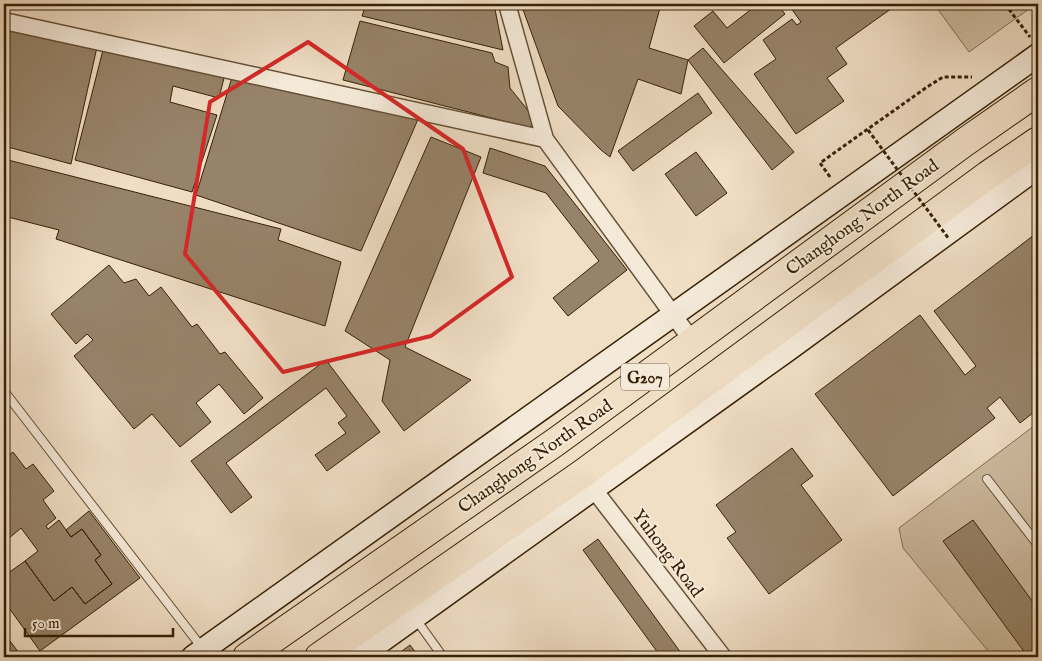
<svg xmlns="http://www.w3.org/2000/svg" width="1042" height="661" font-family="'IM FELL English',serif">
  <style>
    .green { fill: #d0bea4; stroke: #837054 }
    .building { fill: #978369; stroke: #362105 }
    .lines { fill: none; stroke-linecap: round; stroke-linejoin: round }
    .lane-casing { stroke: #645035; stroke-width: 10 }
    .street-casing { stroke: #645035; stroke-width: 19 }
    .secondary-casing { stroke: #362105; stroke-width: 25 }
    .highway-casing { stroke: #362105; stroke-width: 30 }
    .path { stroke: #362105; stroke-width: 3; stroke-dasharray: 4 2.5; stroke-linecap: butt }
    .lane { stroke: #f5ead9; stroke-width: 8 }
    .street { stroke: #f5ead9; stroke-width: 16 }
    .secondary { stroke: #f5ead9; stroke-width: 22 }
    .highway { stroke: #f0dec5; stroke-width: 28 }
    .path-bridge { stroke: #362105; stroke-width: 3; stroke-dasharray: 4 2.5; stroke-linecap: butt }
    .marked { fill: none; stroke: #d62828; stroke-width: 4; stroke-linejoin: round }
    .labels { text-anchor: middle; stroke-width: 4; stroke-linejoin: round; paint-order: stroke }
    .shield { fill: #f5ead9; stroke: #6f5d45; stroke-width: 1 }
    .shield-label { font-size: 16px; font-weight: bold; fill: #362105 }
    .street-label { font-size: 18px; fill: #362105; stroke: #f5ead9 }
  </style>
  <rect width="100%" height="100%" fill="#f0dec5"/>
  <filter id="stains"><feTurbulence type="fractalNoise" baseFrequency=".004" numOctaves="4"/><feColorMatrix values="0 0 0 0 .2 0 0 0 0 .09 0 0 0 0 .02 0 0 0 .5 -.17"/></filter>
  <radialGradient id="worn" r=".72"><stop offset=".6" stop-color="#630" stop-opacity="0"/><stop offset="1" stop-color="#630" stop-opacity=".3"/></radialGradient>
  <!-- green -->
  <path class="green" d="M934 4H1036L969 52Z
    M1038 423V657H993L903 548 899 528Z"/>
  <!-- building -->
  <path class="building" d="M366 4H494L503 50 362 16Z
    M521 4H641L660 8 649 48 688 60 681 94 638 79 610 157 601 150 558 106Z
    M758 4H777L785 14 724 63 694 26 713 11 727 28Z
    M788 4H893L895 6 836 48 847 64 827 78 844 101 796 134 754 74 776 59 763 40 792 19 797 25 801 22Z
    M360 21 492 53 495 62 508 67 510 88 534 118 531 128 343 80Z
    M5 29 97 47 71 164 4 146V38Z
    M703 48 794 152 772 170 688 60Z
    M103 50 225 74 219 98 173 86 170 102 217 115 192 192 75 160Z
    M233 74 419 117 361 251 196 195Z
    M698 93 712 113 633 171 618 151Z
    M431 137 481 157 405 347 471 380 404 431 382 401 390 360 345 331Z
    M490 148 545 166 627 270 568 316 553 298 599 261 546 193 483 173Z
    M696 152 727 193 696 216 665 174Z
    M4 159 281 229 278 240 341 262 325 326 56 239 59 230 4 216Z
    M1038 232V409L1020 423 1000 397 987 408 995 418 893 496 815 394 920 315 965 375 976 366 934 311Z
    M109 265 124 283 136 279 149 296 161 287 192 327 197 324 220 354 225 352 263 398 244 414 219 384 196 403 211 422 180 447 152 414 134 429 74 356 93 340 87 334 76 344 51 314Z
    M326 360 380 432 327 471 315 455 346 433 338 423 347 416 326 388 226 463 252 497 231 513 191 461Z
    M792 448 813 476 801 485 842 540 769 594 727 538 736 532 716 505Z
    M13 452 26 469 33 464 54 491 43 500 56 518 46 526 48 529 59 520 71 537 82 529 101 555 95 560 112 584 85 604 72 587 54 601 25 561 38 551 21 528 8 539 4 534V459Z
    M89 511 140 578 40 651 4 601V576L25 561 54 601 72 587 85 604 112 584 95 560 101 555 82 529 71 537 66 530Z
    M973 520 1038 609V657H1028L943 541Z
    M598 539 684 657H661L583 550Z
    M4 633 22 657H4Z
    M410 645 419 657H394Z"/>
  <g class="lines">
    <defs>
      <path id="lane" d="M4 391 203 649
        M987 479 1038 545
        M415 618 443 657"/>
      <path id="street" d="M507 4 545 139 693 342
        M4 21 545 139
        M588 482 723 657"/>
      <path id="secondary" d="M193 657 1038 55
        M359 657 786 351 1038 167"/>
      <path id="highway" d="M247 657 557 441 965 142 1038 91
        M319 657 582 474 988 175 1038 141"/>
    </defs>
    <!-- lane casing -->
    <use href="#lane" class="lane-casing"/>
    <!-- street casing -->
    <use href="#street" class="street-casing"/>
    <!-- secondary casing -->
    <use href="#secondary" class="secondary-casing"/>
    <!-- highway casing -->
    <use href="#highway" class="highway-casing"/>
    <!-- path -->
    <path class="path" d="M1005 4 1030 37
      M830 177 820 163 927 87 943 77H972"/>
    <!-- lane -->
    <use href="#lane" class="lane"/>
    <!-- street -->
    <use href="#street" class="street"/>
    <!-- secondary -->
    <use href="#secondary" class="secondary"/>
    <!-- highway -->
    <use href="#highway" class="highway"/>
    <!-- path-bridge -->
    <path class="path-bridge" d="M868 130 949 239"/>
  </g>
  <!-- marked area -->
  <path class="marked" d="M308 42 463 149 512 277 431 336 283 372 185 254 210 102Z"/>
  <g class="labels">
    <!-- shield labels -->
    <rect class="shield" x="621" y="363.5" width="48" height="27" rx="4"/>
    <g class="shield-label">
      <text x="645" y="383">G207</text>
    </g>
    <!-- street labels -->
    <g class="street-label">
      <text transform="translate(862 217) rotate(-36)" y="6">Changhong North Road</text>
      <text transform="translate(535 456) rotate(-35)" y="6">Changhong North Road</text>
      <text transform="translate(668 553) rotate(53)" y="6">Yuhong Road</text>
    </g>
  </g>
  <!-- margin -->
  <rect width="1042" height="661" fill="none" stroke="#f0dec5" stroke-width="20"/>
  <rect x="5" y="5" width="1032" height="651" fill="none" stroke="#362105" stroke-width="2.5"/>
  <rect x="10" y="10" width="1022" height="641" fill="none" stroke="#362105"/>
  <!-- scale -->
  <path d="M25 628v8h148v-8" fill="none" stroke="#362105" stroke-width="2.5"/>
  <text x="32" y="628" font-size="15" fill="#362105" stroke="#f5ead9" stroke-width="4" paint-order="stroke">50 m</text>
  <rect width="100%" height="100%" filter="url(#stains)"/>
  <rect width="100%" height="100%" fill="url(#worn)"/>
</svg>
